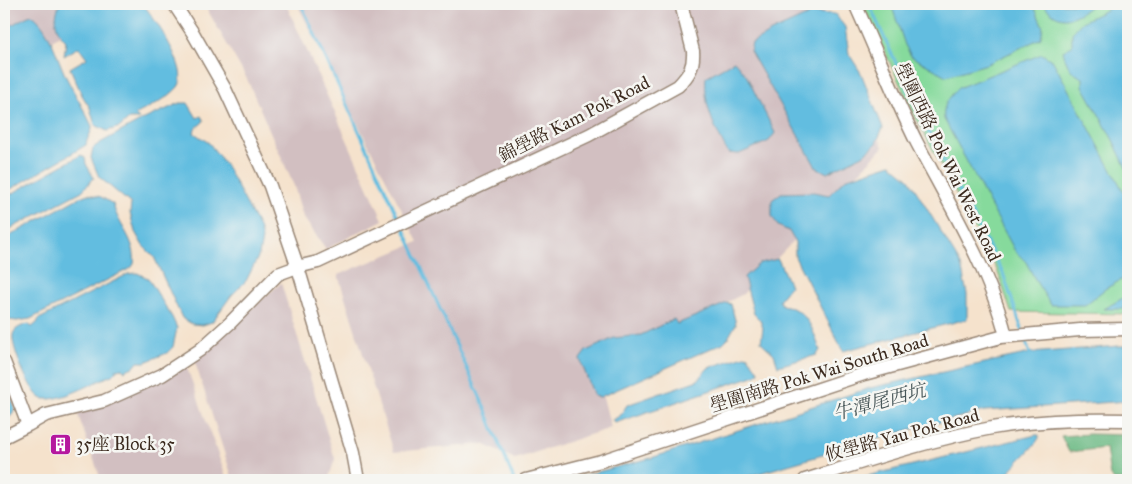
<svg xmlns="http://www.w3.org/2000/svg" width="1132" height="484" font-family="'IM FELL Great Primer','Noto Serif TC',serif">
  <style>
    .industrial { fill: #d2bfc1 }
    .green { fill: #86da9c; stroke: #60825d }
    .forest { fill: #6cba84; stroke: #547251 }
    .water { fill: #62bde0; stroke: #4e747f }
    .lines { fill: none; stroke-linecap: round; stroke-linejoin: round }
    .stream { stroke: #62bde0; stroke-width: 3 }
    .minor-casing { stroke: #988675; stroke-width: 15 }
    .minor { stroke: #fff; stroke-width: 12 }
    .labels { text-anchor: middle; stroke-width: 5; stroke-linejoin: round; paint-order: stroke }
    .street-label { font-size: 18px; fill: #3b2a1e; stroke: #f6f6f2 }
    .poi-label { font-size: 18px; fill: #3b2a1e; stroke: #f6f6f2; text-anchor: start }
    .water-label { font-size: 19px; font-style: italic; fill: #475658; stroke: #f6f6f2 }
  </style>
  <rect width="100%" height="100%" fill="#f6f6f2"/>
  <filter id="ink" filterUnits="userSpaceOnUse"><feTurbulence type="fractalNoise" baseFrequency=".02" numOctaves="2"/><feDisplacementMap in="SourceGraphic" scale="10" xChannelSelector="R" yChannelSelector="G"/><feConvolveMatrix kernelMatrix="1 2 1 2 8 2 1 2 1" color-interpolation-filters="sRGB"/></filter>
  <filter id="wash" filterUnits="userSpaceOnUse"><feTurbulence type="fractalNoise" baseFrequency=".0096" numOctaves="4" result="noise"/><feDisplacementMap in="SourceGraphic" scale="20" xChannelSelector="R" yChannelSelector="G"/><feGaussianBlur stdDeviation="1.12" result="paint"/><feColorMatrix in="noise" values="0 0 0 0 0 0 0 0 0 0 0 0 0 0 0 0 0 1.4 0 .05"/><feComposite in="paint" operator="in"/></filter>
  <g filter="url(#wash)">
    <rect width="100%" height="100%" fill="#f5e2cc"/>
    <!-- industrial -->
    <path class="industrial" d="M4 4H109L14 64 4 68Z
      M204 4H286L383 220 326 249 303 217 294 186 247 79Z
      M297 4H819L883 147 743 294 596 370 611 428 515 459 483 444 394 452 338 275 418 242Z
      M281 283 335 459 328 480H233L194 359Z
      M185 362 227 480H101L77 412Z"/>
    <!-- green -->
    <path class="green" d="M862 4H1128V314L1011 312 997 270 916 118Z"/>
    <!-- forest -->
    <path class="forest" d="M1090 434 1128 435V480H1114L1110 476 1106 448 1069 452 1061 436Z"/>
    <!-- water -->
    <path class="water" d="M61 4H106L108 6 115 7 122 4H143C154 18 191 70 178 87 168 99 149 107 135 115L139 119H129L120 127 107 131 95 125 90 108 82 95 70 68 87 58 79 47 64 56 66 41C54 28 54 20 59 5Z
      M891 4H1033L1043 27 1041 38 987 64 946 76 911 56 905 45Z
      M1043 4H1093C1074 19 1060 26 1043 4Z
      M1114 4H1128V172L1113 140 1083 86V78C1069 72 1067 65 1063 51L1072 46V33L1082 22 1110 8Z
      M813 13 835 14 845 27 849 54 861 73 883 128 875 145 863 155 827 173 816 167 750 51 752 43 771 32Z
      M32 15C49 26 57 58 66 77 74 93 84 109 92 126 92 133 87 137 86 145L76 151 4 193V30C10 26 26 16 32 15Z
      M1042 54 1053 61 1128 200V276L1105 289 1085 305H1051L1037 283 1026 262 1015 251 944 119C942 105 949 98 958 88Z
      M734 61 746 75 775 133 769 141 739 154 728 153C715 129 703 105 706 77Z
      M180 103H188L197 118 201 116 204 121 195 129 194 133 209 143 225 164 259 227 262 239 259 255 246 281 231 296 212 322 203 325 192 324 182 318 154 257 143 246 135 232 130 213 131 204 99 177 91 158 93 148 100 143 142 120Z
      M81 155 85 158 86 164 94 178 82 191 4 232V198Z
      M891 164 909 179 961 265 967 294V319L843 351 795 257V242L789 231 778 226 772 216V200L781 193 813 192 829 195 845 179Z
      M88 194 101 197 113 204C118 226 137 240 134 264L131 268 30 319 17 321 8 320 4 313V239L80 197Z
      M778 259 790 286 779 300 782 305C808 310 812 328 820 350L817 355 778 366 774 354 761 342 763 328 760 320 754 314 744 277 760 263Z
      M137 273 148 278 172 317 177 328 173 347 167 353 145 362H138L135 366 124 371 121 368 117 369 114 374C97 381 66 399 48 399 47 399 42 399 41 398 30 392 11 347 13 335 14 328 22 326 28 324L32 327 37 323 39 319 128 274Z
      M1128 295V309H1104Z
      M727 303 731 304 736 324 728 338 723 343 600 397 594 396 580 359 586 351 614 338 641 335 674 319 677 324Z
      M1119 346H1128V401L985 411 912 429 736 480H566L651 458 870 388 1030 353Z
      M747 355 759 372 756 375 615 423 612 420 620 416 627 405 698 380 708 368Z
      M4 378 15 408 11 416 4 423Z
      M1036 435H1039V438L1035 444 1001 480H851Z"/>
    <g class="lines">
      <!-- stream -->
      <path class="stream" d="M301 4 399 219
        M869 4 922 120 1003 273 1023 333
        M402 225 484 406 514 480
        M1025 339 1031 357"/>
    </g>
  </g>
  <g filter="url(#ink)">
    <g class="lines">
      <defs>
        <path id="minor" d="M174 4 193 33 225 89 270 186 299 271 353 453 358 480
          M855 4C876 50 894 97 917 143 948 202 990 271 1006 336
          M4 362 28 425 4 437
          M28 425 46 415 104 401 162 375 200 350 230 323 278 274 297 267 318 262 589 135 678 86C689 75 694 67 693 51L681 4
          M526 480 601 461 864 374 1001 337 1080 330 1128 329
          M805 480C866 461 928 440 992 428 1036 420 1083 419 1128 420"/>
      </defs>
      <!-- minor casing -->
      <use href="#minor" class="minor-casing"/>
      <!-- minor -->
      <use href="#minor" class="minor"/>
    </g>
  </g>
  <!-- icons -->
  <defs>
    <symbol id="building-square" viewBox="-11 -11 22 22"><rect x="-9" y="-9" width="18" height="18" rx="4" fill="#b5179e" stroke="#f6f6f2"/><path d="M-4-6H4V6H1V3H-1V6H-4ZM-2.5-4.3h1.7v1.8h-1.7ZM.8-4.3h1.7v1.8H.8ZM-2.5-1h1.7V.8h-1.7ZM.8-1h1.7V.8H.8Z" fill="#fff"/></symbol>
  </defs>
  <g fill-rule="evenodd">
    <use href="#building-square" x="48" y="432" width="25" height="25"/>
  </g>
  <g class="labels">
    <!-- street labels -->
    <g class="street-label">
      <text transform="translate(574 119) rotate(-27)" y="6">錦壆路 Kam Pok Road</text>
      <text transform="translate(948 162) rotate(64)" y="6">壆圍西路 Pok Wai West Road</text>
      <text transform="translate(819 373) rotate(-17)" y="6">壆圍南路 Pok Wai South Road</text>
      <text transform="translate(902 435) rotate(-15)" y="6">攸壆路 Yau Pok Road</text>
    </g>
    <!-- poi labels -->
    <g class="poi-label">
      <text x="76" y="450">35座 Block 35</text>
    </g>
    <!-- water labels -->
    <g class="water-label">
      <text transform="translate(879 401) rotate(-15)" y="7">牛潭尾西坑</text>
    </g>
  </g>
  <!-- margin -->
  <rect width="1132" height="484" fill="none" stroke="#f6f6f2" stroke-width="20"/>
</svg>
